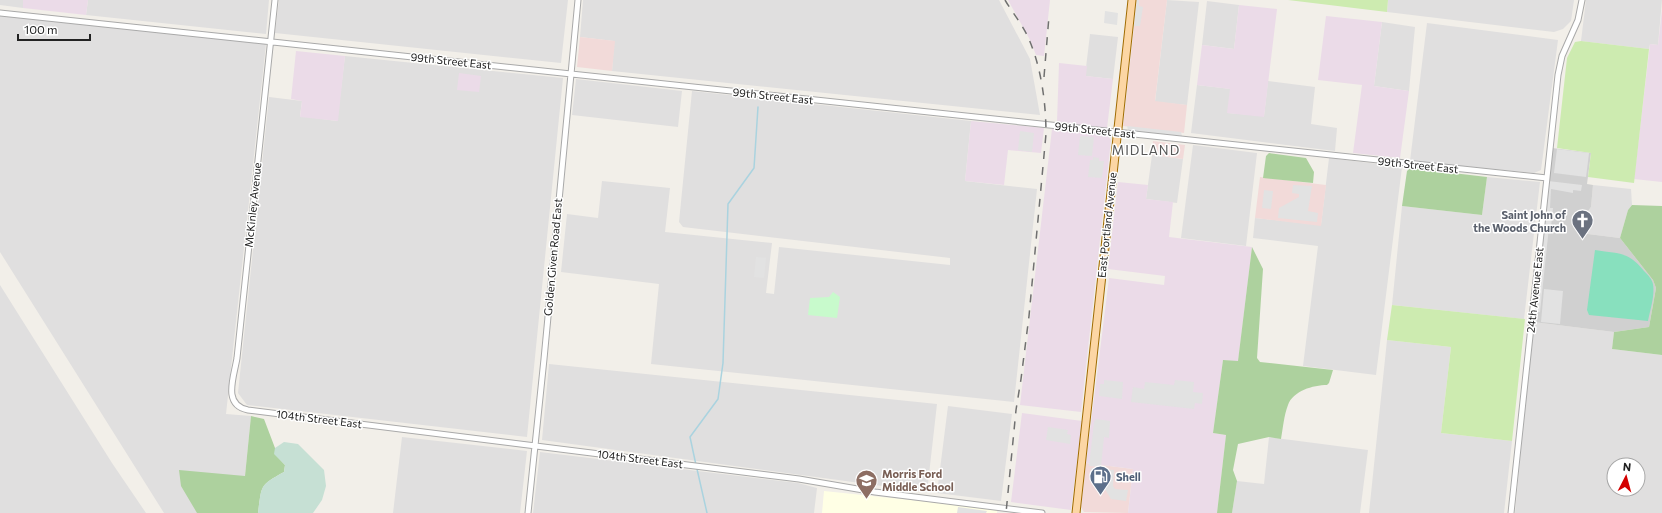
<svg xmlns="http://www.w3.org/2000/svg" width="1662" height="513" font-family="Commissioner,sans-serif">
  <style>
    .residential { fill: #e0dfdf; fill-rule: evenodd }
    .commercial { fill: #f2dad9 }
    .industrial { fill: #ebdbe8 }
    .education { fill: #ffffe5 }
    .religious { fill: #d0d0d0 }
    .grass { fill: #cdebb0 }
    .forest { fill: #add19e }
    .wetland { fill: #c6e0d4 }
    .park { fill: #c8facc }
    .pitch { fill: #88e0be }
    .parking { fill: #e2e2e2 }
    .lines { fill: none; stroke-linecap: round; stroke-linejoin: round }
    .stream { stroke: #aad3df; stroke-width: 1.5 }
    .minor-casing { stroke: #a9a9a9; stroke-width: 7 }
    .major-casing { stroke: #a06b00; stroke-width: 9 }
    .minor { stroke: #fff; stroke-width: 5 }
    .major { stroke: #fcd6a4; stroke-width: 7 }
    .rail { stroke: #707070; stroke-width: 1.5; stroke-dasharray: 8 8; stroke-linecap: butt }
    .labels { text-anchor: middle; stroke-width: 3; stroke-linejoin: round; paint-order: stroke }
    .street-label { font-size: 11px; fill: #222; stroke: #fff }
    .worship-label { font-size: 11px; font-weight: bold; fill: #5b616d; stroke: #fff; text-anchor: end }
    .education-label { font-size: 11px; font-weight: bold; fill: #785e54; stroke: #fff; text-anchor: start }
    .service-label { font-size: 11px; font-weight: bold; fill: #4e5e75; stroke: #fff; text-anchor: start }
    .quarter-label { font-size: 13px; letter-spacing: 1px; fill: #555; stroke: #fff }
  </style>
  <rect width="100%" height="100%" fill="#f2efe9"/>
  <!-- residential -->
  <path class="residential" d="M0 0H23V8L0 5Z
    M88 0H269L266 34 86 15Z
    M279 0H568L561 63 275 33Z
    M583 0H999L1030 59 1040 115 612 71 614 41 580 37Z
    M1167 0 1199 2 1187 105 1155 102Z
    M1388 0H1574L1571 21 1563 29 1554 32 1387 12Z
    M1586 0H1662L1658 45 1650 44 1649 49 1581 41Z
    M1207 1 1239 5 1234 49 1202 45Z
    M0 16 266 44 226 414 251 416 245 476 249 513H164L0 252Z
    M1382 22 1415 27 1409 91 1374 86Z
    M1427 23 1558 40 1541 170 1534 173 1410 161Z
    M1090 34 1118 37 1113 79 1085 76Z
    M345 56 563 78 527 437 247 405 238 393 269 97 302 101 300 116 337 121Z
    M576 79 682 91 678 127 572 115Z
    M1268 81 1315 87 1311 124 1337 128 1335 151 1191 133 1197 85 1231 89 1228 113 1264 116Z
    M692 91 971 121 965 181 1037 189 1014 402 651 364 659 284 561 272 567 214 598 218 602 181 670 188 665 232 772 243 766 293 774 294 779 247 950 265V258L683 227 679 222Z
    M1193 145 1257 153 1246 246 1181 238Z
    M1152 155 1183 159 1177 203 1146 199Z
    M1329 158 1402 167 1376 375 1303 366 1318 246 1253 238 1255 218 1321 225Z
    M1487 177 1540 182 1524 319 1392 305 1402 206 1482 215Z
    M1593 185 1631 189 1632 205 1628 210 1620 238 1580 233 1581 220 1591 207Z
    M0 285 112 463 146 513H0Z
    M1533 322 1614 332 1612 349 1662 355V513H1515ZM1614 465H1638V489H1614Z
    M1387 340 1451 347 1441 433 1512 441 1504 513H1369Z
    M549 364 937 404 927 492 542 440Z
    M948 406 1012 414 1001 501 937 493Z
    M402 437 527 451 520 513H393Z
    M1269 437 1368 450 1360 513H1232L1237 481 1264 484Z
    M540 452 798 483 817 488 814 513H533Z"/>
  <!-- commercial -->
  <path class="commercial" d="M1137 0H1167L1155 101 1187 105 1184 133 1123 126Z
    M580 37 615 41 612 71 577 67Z
    M1153 141 1185 145 1183 159 1152 155Z
    M1260 177 1326 185 1321 226 1255 218Z
    M1086 463 1133 469 1128 513 1084 512 1081 507Z"/>
  <!-- industrial -->
  <path class="industrial" d="M23 0H88L86 15 23 8Z
    M1008 0H1050L1044 56 1036 55 1030 40Z
    M1239 5 1277 9 1264 117 1227 113 1230 89 1197 85 1202 45 1234 49Z
    M1662 9V182L1634 179 1650 44 1658 45Z
    M1326 16 1382 22 1374 86 1409 91 1400 158 1353 153 1362 85 1318 80Z
    M296 51 345 56 338 121 300 117 302 101 291 99Z
    M1059 63 1087 66 1086 76 1113 79 1107 128 1057 122Z
    M459 73 481 76 479 92 457 90Z
    M971 121 1044 128 1041 153 1008 150 1004 185 965 181Z
    M1052 129 1107 135 1111 140 1081 412 1020 405Z
    M1118 182 1148 185 1146 199 1173 202 1169 237 1252 247 1238 362 1223 360 1213 433 1226 435 1217 513H1128L1133 469 1086 463 1109 278 1164 285 1165 276 1108 269Z
    M1022 413 1082 421 1071 510 1011 502Z"/>
  <!-- education -->
  <path class="education" d="M824 491 997 509V513H822Z"/>
  <!-- religious -->
  <path class="religious" d="M1552 148 1591 153 1587 184 1593 185 1591 207 1581 220 1580 233 1620 238 1653 280 1656 288 1649 327 1614 332 1533 322Z"/>
  <!-- grass -->
  <path class="grass" d="M1288 0H1388L1387 12Z
    M1581 41 1649 49 1634 183 1588 177 1591 153 1557 148 1567 58 1575 42Z
    M1392 305 1525 319 1512 441 1441 433 1451 347 1387 340Z"/>
  <!-- forest -->
  <path class="forest" d="M1269 153 1306 158 1314 172 1313 183 1263 178 1266 156Z
    M1410 168 1487 177 1482 215 1402 206 1407 171Z
    M1632 205 1662 206V355L1612 349 1614 332 1649 327 1656 288 1653 280 1620 238 1628 210Z
    M1252 247 1263 269 1257 358 1260 362 1333 370 1329 383 1327 385C1313 385 1293 391 1288 405 1284 415 1283 428 1281 439L1269 437 1238 444 1233 470 1237 481 1232 513H1217L1226 435 1213 433 1223 360 1238 361Z
    M251 416 264 419 275 448V454L285 465 284 472C259 486 262 485 258 513H197L181 486 179 470 245 476Z"/>
  <!-- wetland -->
  <path class="wetland" d="M284 442 298 444 324 470 326 486 322 500 313 513H258C262 484 259 486 284 472L285 465 274 454 275 448Z"/>
  <!-- park -->
  <path class="park" d="M833 292 840 297 837 318 808 315 810 298 829 297Z"/>
  <!-- pitch -->
  <path class="pitch" d="M1595 250C1619 254 1628 251 1644 271 1648 275 1652 279 1653 284 1655 296 1650 310 1648 321L1589 315 1587 310Z"/>
  <!-- parking -->
  <path class="parking" d="M1137 0H1139V6L1143 7 1140 26H1134Z
    M1105 11 1118 13 1117 25 1104 23Z
    M1127 126 1181 132 1182 136 1128 130Z
    M1020 131 1034 133 1032 152 1018 150Z
    M1080 136 1094 137 1092 156 1078 155Z
    M1557 149 1589 153 1586 177 1554 173Z
    M1093 157 1099 158V161H1104L1102 178 1088 177 1090 160H1093Z
    M1548 181 1582 185 1581 191 1573 190V193L1551 189 1550 208H1553L1551 227H1549L1540 312H1534Z
    M1293 185 1312 186 1308 211 1318 213 1317 222 1278 218 1279 208 1299 197V194L1292 193Z
    M1264 190 1273 191 1271 209 1262 208Z
    M756 257 766 258 764 278 754 277Z
    M1544 289 1563 291 1560 324 1541 322Z
    M1104 380 1123 382 1122 399 1099 396 1100 384H1104Z
    M1175 380 1194 382 1193 392 1203 393 1202 404 1195 403 1194 409 1131 402 1133 387 1144 389 1145 382 1174 385Z
    M1096 419 1110 421 1109 438 1104 437 1101 467 1089 466 1094 422Z
    M1048 427 1068 430 1067 434 1071 435 1070 444 1046 440Z
    M1091 468 1114 470 1113 486 1115 489 1128 490 1126 501 1111 499 1100 481 1090 480Z
    M958 507 987 511 986 513H957Z"/>
  <g class="lines">
    <!-- stream -->
    <path class="stream" d="M696 465 690 437 718 399 723 363 728 204 754 168 758 107
      M697 469 707 513"/>
    <defs>
      <path id="minor" d="M275 0 237 358C234 377 222 405 248 410L799 479 875 492 1042 513
        M0 13 1547 178
        M528 513 544 359 578 0
        M1511 513 1558 75 1562 56 1578 20 1582 0"/>
      <path id="major" d="M1076 513 1132 0"/>
    </defs>
    <!-- minor casing -->
    <use href="#minor" class="minor-casing"/>
    <!-- major casing -->
    <use href="#major" class="major-casing"/>
    <!-- minor -->
    <use href="#minor" class="minor"/>
    <!-- major -->
    <use href="#major" class="major"/>
    <!-- rail -->
    <path class="rail" d="M1005 0C1012 12 1022 24 1028 37 1041 66 1046 102 1046 134L1029 316 1021 379 1016 410 1006 513
      M1044 77 1049 16"/>
  </g>
  <!-- icons -->
  <defs>
    <symbol id="church-pin" viewBox="-11 -11 22 30"><path d="M0 17L-7.5 6A9.5 9.5 0 1 1 7.5 6Z" fill="#6b7280" stroke="#fff"/><path d="M-1.2-6h2.4v3.5h3.3v2.4h-3.3V6h-2.4V-.1h-3.3v-2.4h3.3Z" fill="#fff"/></symbol>
    <symbol id="fuel-pin" viewBox="-11 -11 22 30"><path d="M0 17L-7.5 6A9.5 9.5 0 1 1 7.5 6Z" fill="#5c6f8a" stroke="#fff"/><path d="M-5.5-6h7V0h2V4h1.3V-2.5L3-4.5l.8-.8L6-3V5H2.5V1h-1V6h-7ZM-4.2-4.7v3.2H.2V-4.7Z" fill="#fff"/></symbol>
    <symbol id="school-pin" viewBox="-11 -11 22 30"><path d="M0 17L-7.5 6A9.5 9.5 0 1 1 7.5 6Z" fill="#8d6e63" stroke="#fff"/><path d="M0-5L7-2L0 1L-7-2ZM-4 1L0 2.5L4 1V4Q0 6-4 4Z" fill="#fff"/></symbol>
  </defs>
  <g fill-rule="evenodd">
    <use href="#church-pin" x="1570" y="208" width="25" height="34"/>
    <use href="#fuel-pin" x="1088" y="464" width="25" height="34"/>
    <use href="#school-pin" x="854" y="468" width="25" height="34"/>
  </g>
  <g class="labels">
    <!-- street labels -->
    <g class="street-label">
      <text transform="translate(451 61) rotate(6)" y="4">99th Street East</text>
      <text transform="translate(773 96) rotate(6)" y="4">99th Street East</text>
      <text transform="translate(1095 130) rotate(6)" y="4">99th Street East</text>
      <text transform="translate(1418 165) rotate(6)" y="4">99th Street East</text>
      <text transform="translate(253 205) rotate(-84)" y="4">McKinley Avenue</text>
      <text transform="translate(1107 225) rotate(-84)" y="4">East Portland Avenue</text>
      <text transform="translate(553 257) rotate(-85)" y="4">Golden Given Road East</text>
      <text transform="translate(1535 290) rotate(-84)" y="4">24th Avenue East</text>
      <text transform="translate(319 419) rotate(7)" y="4">104th Street East</text>
      <text transform="translate(640 459) rotate(7)" y="4">104th Street East</text>
    </g>
    <!-- worship labels -->
    <g class="worship-label">
      <text x="1566" y="219">Saint John of<tspan x="1566" dy="13">the Woods Church</tspan></text>
    </g>
    <!-- education labels -->
    <g class="education-label">
      <text x="882" y="478">Morris Ford<tspan x="882" dy="13">Middle School</tspan></text>
    </g>
    <!-- service labels -->
    <g class="service-label">
      <text x="1116" y="481">Shell</text>
    </g>
    <!-- quarter labels -->
    <g class="quarter-label">
      <text x="1146" y="155">MIDLAND</text>
    </g>
  </g>
  <!-- north arrow -->
  <g transform="translate(1626 477) rotate(6)"><circle r="19" fill="#ffffff" stroke="#a7a7a7"/>
  <path d="M0-3L7 15L0 10L-7 15Z" fill="#d40000"/>
  <text y="-6" font-size="11" font-weight="bold" text-anchor="middle" fill="#222222">N</text>
  </g>
  <!-- scale -->
  <path d="M18 34v6h72v-6" fill="none" stroke="#222222" stroke-width="2"/>
  <text x="24" y="34" font-size="12" fill="#222222" stroke="#ffffff" stroke-width="3" paint-order="stroke">100 m</text>
</svg>
